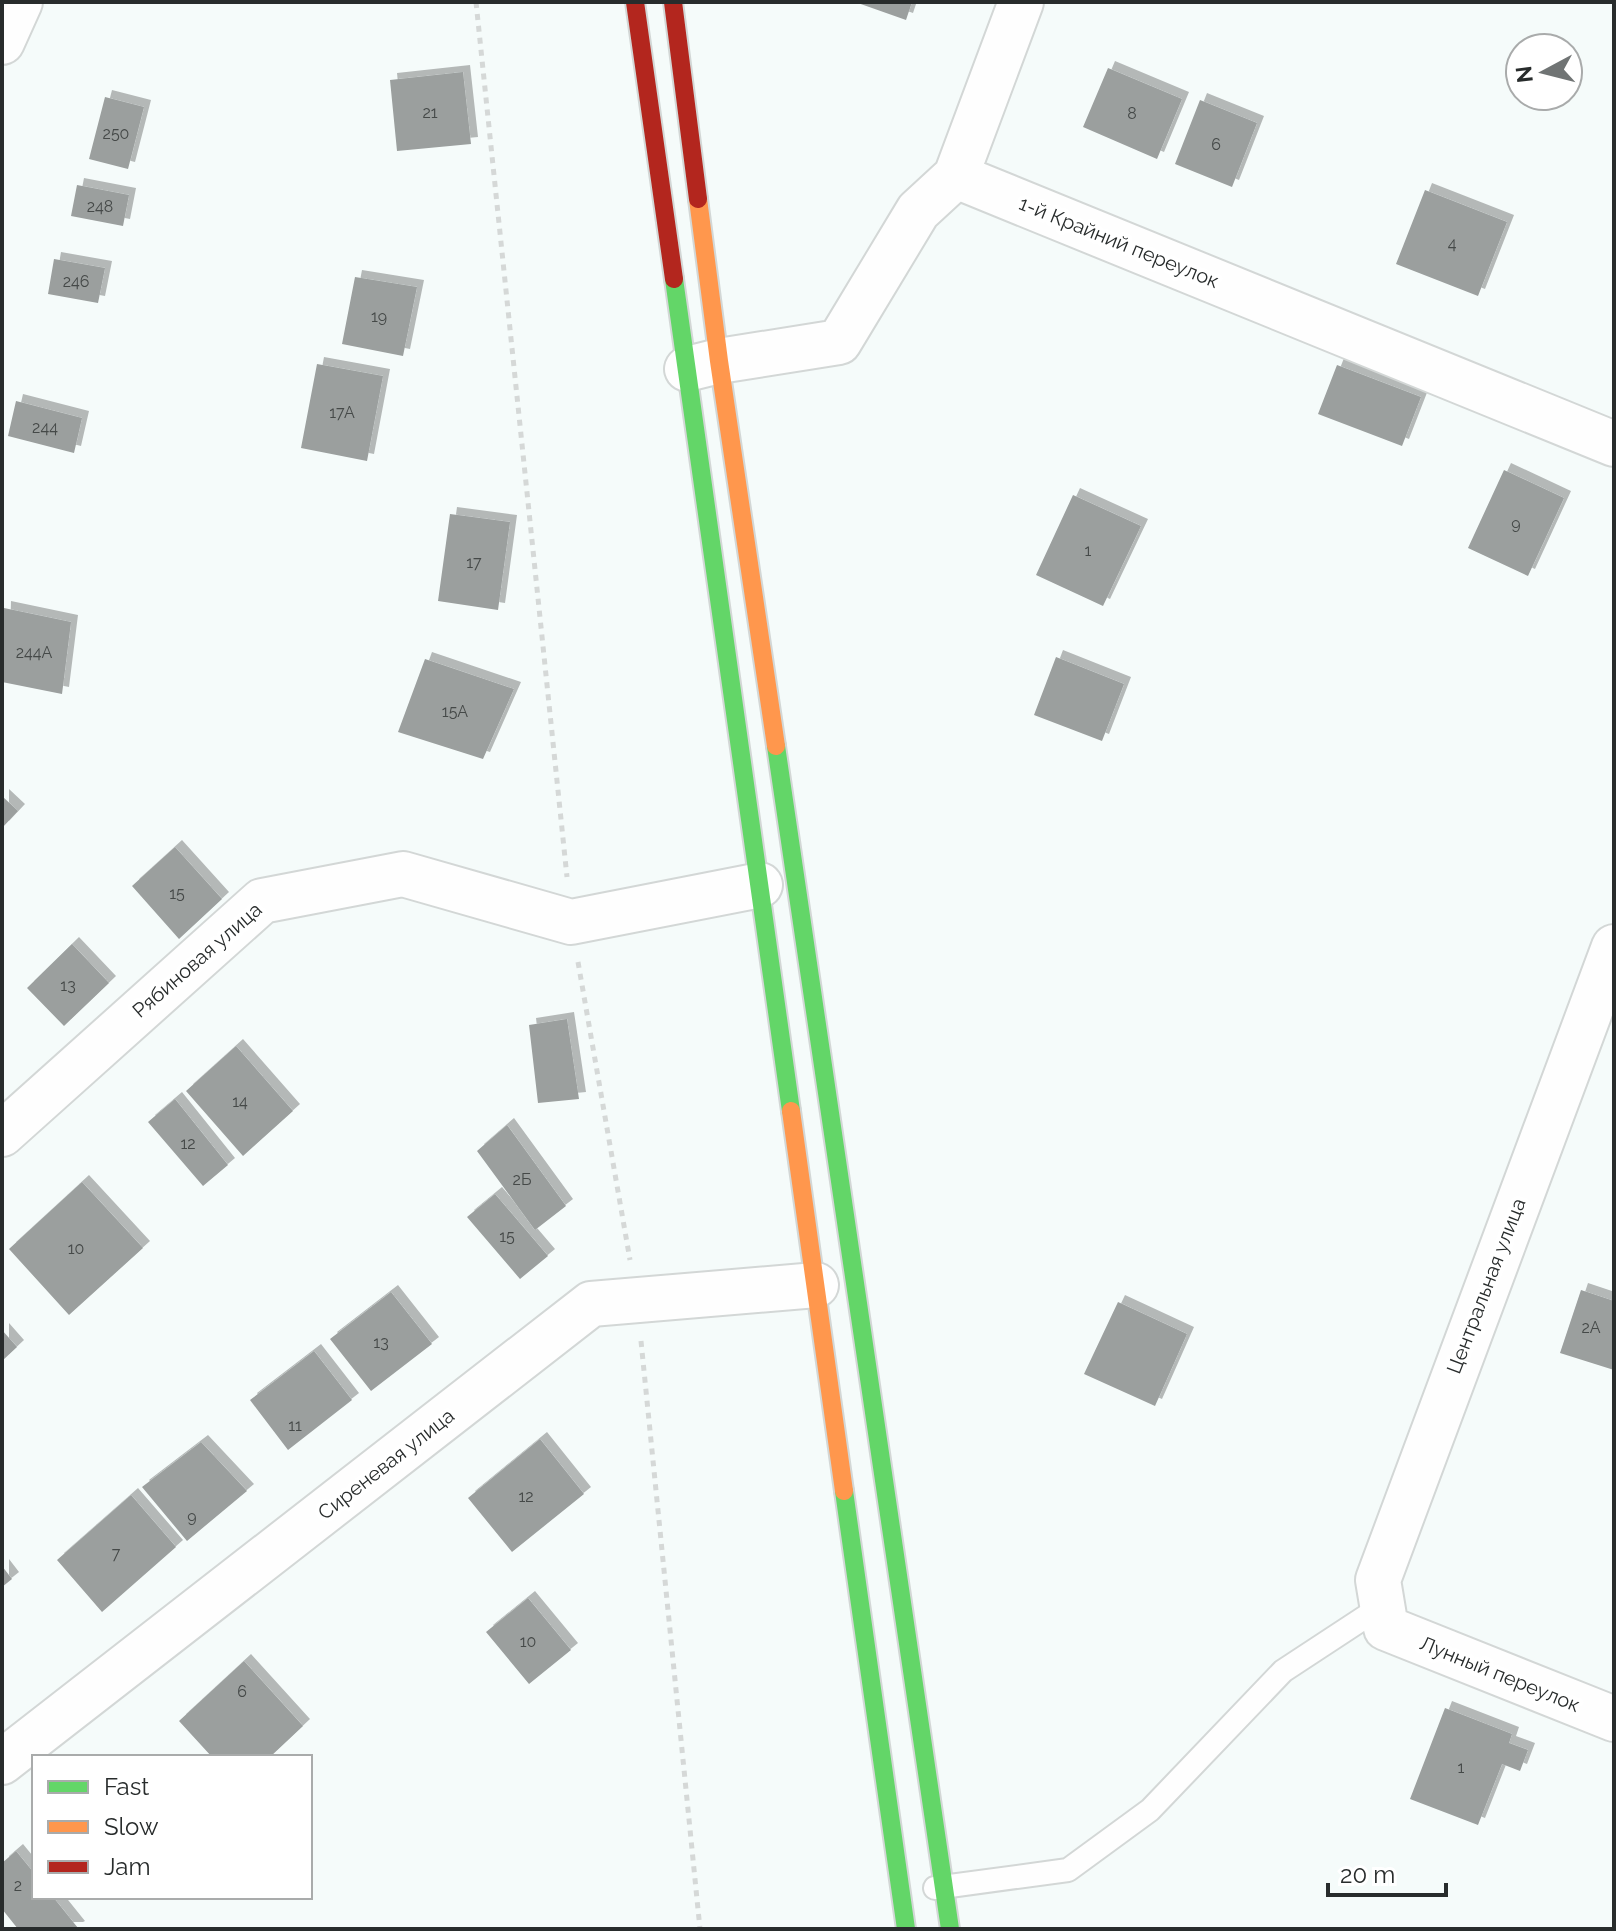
<svg xmlns="http://www.w3.org/2000/svg" width="1616" height="1931" font-family="Raleway,sans-serif">
  <style>
    .building { fill: #9b9f9e; filter: url(#shadow) }
    .lines { fill: none; stroke-linecap: round; stroke-linejoin: round }
    .lane-casing { stroke: #d3d7d6; stroke-width: 26 }
    .street-casing { stroke: #d3d7d6; stroke-width: 48 }
    .fast-casing { stroke: #d3d7d6; stroke-width: 22 }
    .slow-casing { stroke: #d3d7d6; stroke-width: 22 }
    .jam-casing { stroke: #d3d7d6; stroke-width: 22 }
    .path { stroke: #d5d8d7; stroke-width: 5; stroke-dasharray: 6 6; stroke-linecap: butt }
    .lane { stroke: #fefefe; stroke-width: 22 }
    .street { stroke: #fefefe; stroke-width: 44 }
    .fast { stroke: #63d668; stroke-width: 18 }
    .slow { stroke: #ff974d; stroke-width: 18 }
    .jam { stroke: #b3261e; stroke-width: 18 }
    .labels { text-anchor: middle; stroke-width: 8; stroke-linejoin: round; paint-order: stroke }
    .number-label { font-size: 16px; fill: #454948 }
    .street-label { font-size: 20px; fill: #282c2c; stroke: #fff }
  </style>
  <defs>
    <filter id="shadow"><feDropShadow dx="7" dy="-7" stdDeviation="0" flood-color="#0004"/></filter>
  </defs>
  <rect width="100%" height="100%" fill="#f5fbfa"/>
  <!-- building -->
  <path class="building" d="M855 2H912L906 20Z
    M1108 68 1182 99 1157 159 1083 127Z
    M463 72 471 144 397 151 390 80Z
    M105 97 144 107 128 169 89 159Z
    M1200 100 1257 123 1232 187 1175 164Z
    M77 185 129 195 123 226 71 216Z
    M1425 190 1507 222 1478 296 1396 264Z
    M54 259 105 268 98 303 48 294Z
    M355 277 417 287 403 356 342 344Z
    M317 364 383 376 367 461 301 448Z
    M1337 365 1421 397 1402 446 1318 414Z
    M16 401 82 418 74 453 8 436Z
    M1504 470 1564 498 1528 576 1468 548Z
    M1073 495 1141 526 1103 606 1036 575Z
    M450 514 510 522 498 610 438 601Z
    M4 608 71 622 62 694 2 682Z
    M1056 657 1124 684 1102 741 1034 715Z
    M425 659 514 689 483 759 398 732Z
    M2 796 18 811 2 828Z
    M175 847 222 899 179 939 132 886Z
    M72 944 109 983 64 1026 27 988Z
    M567 1019 579 1099 538 1103 529 1025Z
    M236 1046 293 1111 243 1156 186 1091Z
    M175 1099 228 1165 203 1186 148 1122Z
    M507 1125 566 1206 535 1230 477 1151Z
    M82 1182 143 1248 69 1315 9 1249Z
    M495 1194 548 1256 520 1279 467 1217Z
    M1581 1290 1614 1301V1370L1560 1353Z
    M391 1292 432 1344 371 1391 330 1339Z
    M1118 1302 1187 1334 1155 1406 1084 1374Z
    M2 1330 17 1347 2 1361Z
    M314 1351 352 1400 288 1450 250 1400Z
    M540 1439 584 1494 512 1552 468 1498Z
    M201 1442 247 1491 187 1541 142 1487Z
    M131 1495 176 1547 102 1612 57 1560Z
    M2 1566 12 1579 2 1587Z
    M528 1598 571 1650 529 1684 486 1632Z
    M244 1661 303 1726 270 1757H212L179 1721Z
    M1445 1708 1512 1734 1509 1743 1528 1750 1520 1771 1502 1764 1478 1825 1410 1799Z
    M16 1851 34 1873V1897H53L78 1928 76 1929H18L2 1909V1863Z"/>
  <g class="lines">
    <defs>
      <path id="lane" d="M935 1888 1068 1870 1150 1810 1283 1671 1382 1606"/>
      <path id="street" d="M2 42 20 2
        M956 176 1021 2
        M687 369 719 361 839 342 918 211 956 176 1614 444
        M1614 947 1378 1580 1386 1628 1614 1719
        M2 1134 262 901 403 874 571 922 760 885
        M2 1762 591 1304 816 1285"/>
      <path id="fast" d="M674 279 791 1111
        M776 746 950 1929
        M844 1491 906 1929"/>
      <path id="slow" d="M698 199 719 361 776 746
        M791 1111 844 1491"/>
      <path id="jam" d="M635 2 674 279
        M673 2 698 199"/>
    </defs>
    <!-- lane casing -->
    <use href="#lane" class="lane-casing"/>
    <!-- street casing -->
    <use href="#street" class="street-casing"/>
    <!-- fast casing -->
    <use href="#fast" class="fast-casing"/>
    <!-- slow casing -->
    <use href="#slow" class="slow-casing"/>
    <!-- jam casing -->
    <use href="#jam" class="jam-casing"/>
    <!-- path -->
    <path class="path" d="M476 2 567 877
      M578 962 630 1260
      M641 1341 700 1929"/>
    <!-- lane -->
    <use href="#lane" class="lane"/>
    <!-- street -->
    <use href="#street" class="street"/>
    <!-- fast -->
    <use href="#fast" class="fast"/>
    <!-- slow -->
    <use href="#slow" class="slow"/>
    <!-- jam -->
    <use href="#jam" class="jam"/>
  </g>
  <g class="labels">
    <!-- number labels -->
    <g class="number-label">
      <text x="430" y="118">21</text>
      <text x="1132" y="119">8</text>
      <text x="116" y="139">250</text>
      <text x="1216" y="150">6</text>
      <text x="100" y="212">248</text>
      <text x="1452" y="249">4</text>
      <text x="76" y="287">246</text>
      <text x="379" y="322">19</text>
      <text x="342" y="418">17А</text>
      <text x="45" y="433">244</text>
      <text x="1516" y="529">9</text>
      <text x="1088" y="556">1</text>
      <text x="474" y="568">17</text>
      <text x="34" y="658">244А</text>
      <text x="455" y="717">15А</text>
      <text x="177" y="899">15</text>
      <text x="68" y="991">13</text>
      <text x="240" y="1107">14</text>
      <text x="188" y="1149">12</text>
      <text x="522" y="1185">2Б</text>
      <text x="507" y="1242">15</text>
      <text x="76" y="1254">10</text>
      <text x="1591" y="1333">2А</text>
      <text x="381" y="1348">13</text>
      <text x="295" y="1431">11</text>
      <text x="526" y="1502">12</text>
      <text x="192" y="1522">9</text>
      <text x="116" y="1559">7</text>
      <text x="528" y="1647">10</text>
      <text x="242" y="1697">6</text>
      <text x="1461" y="1773">1</text>
      <text x="18" y="1891">2</text>
    </g>
    <!-- street labels -->
    <g class="street-label">
      <text transform="translate(1119 242) rotate(22)" y="7">1-й Крайний переулок</text>
      <text transform="translate(197 960) rotate(-41)" y="7">Рябиновая улица</text>
      <text transform="translate(1486 1286) rotate(-69)" y="7">Центральная улица</text>
      <text transform="translate(386 1464) rotate(-38)" y="7">Сиреневая улица</text>
      <text transform="translate(1500 1674) rotate(22)" y="7">Лунный переулок</text>
    </g>
  </g>
  <!-- border -->
  <rect width="1616" height="1931" fill="none" stroke="#282c2c" stroke-width="8"/>
  <!-- legend -->
  <rect x="32" y="1755" width="280" height="144" fill="#ffffff" stroke="#a9abab" stroke-width="2"/>
  <rect x="48" y="1781" width="40" height="12" fill="#63d668" stroke="#a9abab" stroke-width="2"/>
  <text x="104" y="1795" font-size="24" fill="#282c2c">Fast</text>
  <rect x="48" y="1821" width="40" height="12" fill="#ff974d" stroke="#a9abab" stroke-width="2"/>
  <text x="104" y="1835" font-size="24" fill="#282c2c">Slow</text>
  <rect x="48" y="1861" width="40" height="12" fill="#b3261e" stroke="#a9abab" stroke-width="2"/>
  <text x="104" y="1875" font-size="24" fill="#282c2c">Jam</text>
  <!-- north arrow -->
  <g transform="translate(1544 72) rotate(263)"><circle r="38" fill="#ffffff" stroke="#a9abab" stroke-width="2"/>
  <path d="M0-6L14 30L0 20L-14 30Z" fill="#707474"/>
  <text y="-12" font-size="22" font-weight="bold" text-anchor="middle" fill="#282c2c">N</text>
  </g>
  <!-- scale -->
  <path d="M1328 1883v12h118v-12" fill="none" stroke="#282c2c" stroke-width="4"/>
  <text x="1340" y="1883" font-size="24" fill="#282c2c" stroke="#ffffff" stroke-width="6" paint-order="stroke">20 m</text>
</svg>
